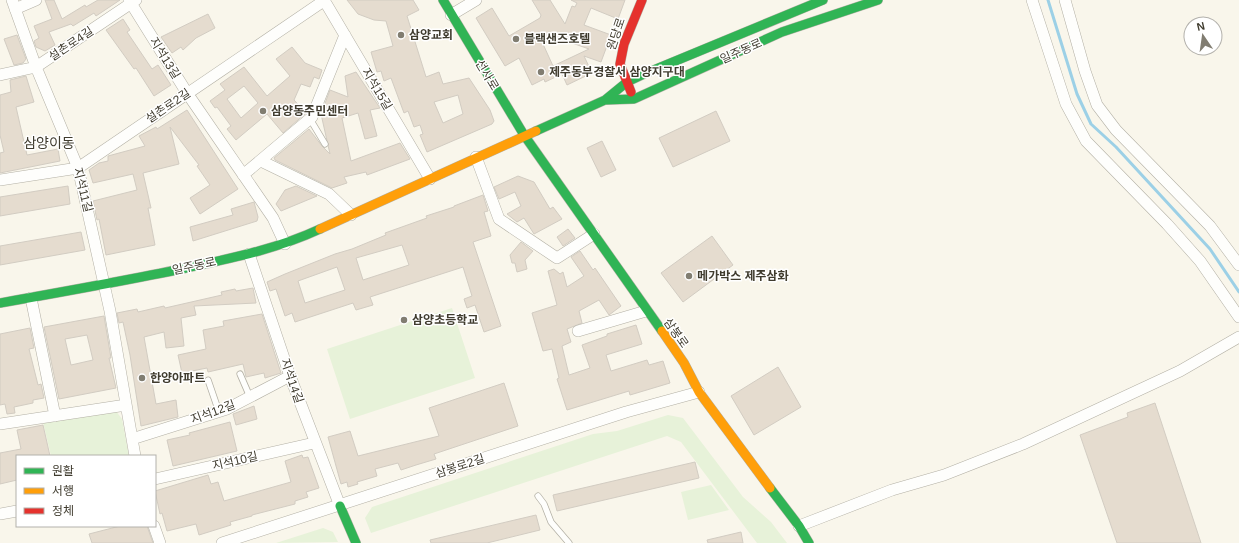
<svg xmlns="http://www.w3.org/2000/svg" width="1239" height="543" font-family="Helvetica,'Noto Sans KR',sans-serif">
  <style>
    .green { fill: #e7f2d9 }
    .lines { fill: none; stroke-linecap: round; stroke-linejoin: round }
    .stream { stroke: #9cd0e6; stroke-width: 3 }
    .building { fill: #e5dccf; stroke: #d2ccc2; fill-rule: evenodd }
    .lane-casing { stroke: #b3b0a5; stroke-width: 7 }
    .street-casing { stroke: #b3b0a5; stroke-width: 12 }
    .fast-casing { stroke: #b3b0a5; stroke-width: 10 }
    .slow-casing { stroke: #b3b0a5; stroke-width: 10 }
    .jam-casing { stroke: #b3b0a5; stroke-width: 10 }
    .lane { stroke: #fefefc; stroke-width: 5.5 }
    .street { stroke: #fefefc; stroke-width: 11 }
    .fast { stroke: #30b455; stroke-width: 9 }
    .slow { stroke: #ff9f0a; stroke-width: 9 }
    .jam { stroke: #e5322d; stroke-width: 9 }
    .poi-dot { fill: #817d71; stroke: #fff; stroke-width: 1.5 }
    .labels { text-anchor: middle; stroke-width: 3; stroke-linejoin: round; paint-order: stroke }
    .street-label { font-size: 12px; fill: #403c2f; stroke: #fff }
    .poi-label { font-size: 12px; font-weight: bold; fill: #403c2f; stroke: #fff; text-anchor: start }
    .quarter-label { font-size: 14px; fill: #403c2f; stroke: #fff }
  </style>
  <rect width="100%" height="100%" fill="#f9f6eb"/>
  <!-- green -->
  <path class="green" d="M452 308 475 378 350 419 327 349Z
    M116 411 122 419 129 456H51L43 422Z
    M668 415 683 418 743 497 771 522 787 543H757L681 442 667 436 371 533 365 518 372 507 593 434 617 431Z
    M711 485 729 510 688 520 681 492Z
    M323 528 333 532 338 542 276 543Z"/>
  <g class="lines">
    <!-- stream -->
    <path class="stream" d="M1048 0 1077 94 1091 124 1116 147 1210 249 1239 292"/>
  </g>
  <!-- building -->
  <path class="building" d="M45 0H54L62 19 85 5 86 7 98 0H120L96 16 94 13 73 26 71 24 49 32 55 45 45 51 36 47 34 41 39 38 34 26 52 19Z
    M347 0H413L419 10 407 16 426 77 439 72 443 84 469 78 490 110 494 121 492 124 427 152 420 135 423 134 420 125 414 127 408 111 404 113 391 78 384 81 381 71 377 72 371 52 393 46 386 21 374 20 358 14ZM458 95 463 114 443 123 434 102Z
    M532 0H550L565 24 572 6 575 7 577 3 571 0H625L618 19 591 8 584 25 611 35 601 62 584 56 592 73 567 85 562 74 545 82 544 79 532 85 519 58 505 66 476 18 492 8 509 36 540 18 541 15ZM555 37 589 49 553 66 543 44Z
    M208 14 215 28 196 38 183 50 181 47 172 53 161 37Z
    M123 19 130 30 127 32 152 69 158 65 171 85 154 96 136 68 134 69 106 30Z
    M17 35 26 59 23 63 14 65 4 39Z
    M292 47 305 63 322 70 319 79 314 77 310 87 301 84 294 100 306 113 283 133 267 114 236 140 227 129 231 126 217 107 215 108 210 101 225 90 220 84 244 67 267 96 290 76 276 59ZM244 86 258 103 241 118 227 99Z
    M356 72 380 108 370 110 377 136 365 139 358 113 342 118 351 161 400 143 410 159 367 175 366 172 344 177 347 183 332 188 275 160 274 158 309 129 322 146 330 154 321 114 330 90 348 97 345 76Z
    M26 76 34 102 16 107 27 155 58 149 60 161 0 173V153L4 152 0 135V95L11 92 10 80Z
    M187 110 238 189 200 214 190 198 210 185 197 166 199 165 170 127 179 164 143 173 151 208H148L155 245 106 255 99 219 97 220 93 201 137 190 133 174 93 183 89 170 99 163 108 161V156L145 146 139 136 156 127 157 129Z
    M716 111 730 141 673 167 659 138Z
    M602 141 616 170 601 177 587 148Z
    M518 176 534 182 550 209 553 207 562 219 534 234 524 218 517 222 507 214 521 206 515 192 499 199 494 187Z
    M68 186 70 204 0 216V197Z
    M296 186 317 196 281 211 276 204 285 190Z
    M483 195 488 211 484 212 491 236 473 242 501 326 484 332 475 305 467 308 464 299 472 296 463 267 370 297 373 305 356 310 353 303 295 322 292 313 285 316 276 289 270 291 267 282 285 274 335 254 352 249 386 235 385 233 427 218 426 216 454 207V206ZM402 245 409 265 363 280 356 258ZM337 267 345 290 305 303 298 281Z
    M254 202 258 217 257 221 193 241 190 227 233 215 231 209Z
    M568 229 575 238 563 246 557 237Z
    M81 232 85 250 0 265V246Z
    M712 236 733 265 683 302 661 273Z
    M521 242 533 251 525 260 527 269 517 272 515 263H512L510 255Z
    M580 251 593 270 595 268 621 306 609 315 599 300 579 311 582 323 567 329 571 342 562 346 569 375 590 368 582 345 607 336V334L636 325 642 344 606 355 611 371 647 360 649 365 663 361 670 383 630 395 629 391 567 410 557 379 559 378 552 349 543 351 532 313 557 305 548 271 554 269 560 274 563 272 567 287 584 276 571 257Z
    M253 288 256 303 194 306 196 315 181 318 184 346 166 348 164 332 144 337 156 404 176 400 178 417 141 426 130 355 123 322 119 323 117 313 137 309 138 312 164 306 165 308 222 295 221 292 235 289 236 291Z
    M262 314 281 373 265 378 264 373 246 377 243 364 208 372 207 368 182 373 178 355 206 349 203 330 224 326 223 321Z
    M104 316 111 358H109L116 388 59 399 44 327ZM87 335 93 360 71 365 65 339Z
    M30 328 34 348 29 349 38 385 41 384 44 398 33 400V403L14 407 15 413 7 414 5 404 0 405V334Z
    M778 367 801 407 754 435 731 396Z
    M504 383 518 426 434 454 436 459 416 465 401 470 398 463 375 469 377 476 357 482 358 484 348 487 347 482 341 484 328 437 350 431 358 456 439 436 429 408Z
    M1155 403 1201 543H1117L1080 435 1128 417 1127 413Z
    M254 406 257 419 236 425 233 414Z
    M230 422 237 451 173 466 167 440 190 435 189 433Z
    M43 425 50 456H17V480L0 484V453L21 449 17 430Z
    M302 455 303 458 308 457 319 488 306 492 308 497 295 501V504L252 515V516L230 522 231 525 199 535 196 524 167 531 162 513 160 514 155 491 208 475 211 484 218 482 224 501 291 482 285 461Z
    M695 462 699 478 557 511 553 495Z
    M536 515 540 530 487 543H431L430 540Z
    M120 526H147L153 543H92L89 534Z
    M741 532 743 543H708L707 540Z"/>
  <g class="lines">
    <defs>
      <path id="lane" d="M310 119 325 144
        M240 374 250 397
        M208 380 219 412
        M538 496 544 504 551 522 569 543"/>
      <path id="street" d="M12 0 36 67 78 168 110 311 135 456
        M129 0 187 93 273 218 285 244
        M324 0 430 179
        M1032 0 1066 104 1086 141 1167 224 1200 261 1239 317
        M1065 0 1085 71 1097 105 1116 130 1210 226 1239 265
        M15 9 36 0
        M451 15 476 0
        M0 75 36 67 136 0
        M476 157 499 219 557 258 594 234
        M261 161 329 194 351 215
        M243 175 312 117 345 35
        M0 180 78 168 325 0
        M249 254 290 376 340 506
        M31 298 55 416
        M578 331 646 311
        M0 424 126 405
        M132 439 227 409 290 376
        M155 479 314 443
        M0 514 17 511
        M154 526 160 543
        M799 526 892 490 944 475 1023 444 1180 371 1239 337
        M222 543 626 412 699 392"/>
      <path id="fast" d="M443 0 524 135 662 331
        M605 100 634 99 782 32 878 0
        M536 131 605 100 627 82 644 74 823 0
        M0 303C62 292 124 281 186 268 232 258 277 249 320 229
        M770 488 799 526 809 543
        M340 506 356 543"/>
      <path id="slow" d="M320 229 536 131
        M662 331 684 363 699 392 770 488"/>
      <path id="jam" d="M631 92 620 64 624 44 642 0"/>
    </defs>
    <!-- lane casing -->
    <use href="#lane" class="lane-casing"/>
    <!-- street casing -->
    <use href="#street" class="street-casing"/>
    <!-- fast casing -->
    <use href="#fast" class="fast-casing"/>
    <!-- slow casing -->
    <use href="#slow" class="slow-casing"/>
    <!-- jam casing -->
    <use href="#jam" class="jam-casing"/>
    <!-- lane -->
    <use href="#lane" class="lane"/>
    <!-- street -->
    <use href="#street" class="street"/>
    <!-- fast -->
    <use href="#fast" class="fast"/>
    <!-- slow -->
    <use href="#slow" class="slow"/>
    <!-- jam -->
    <use href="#jam" class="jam"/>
  </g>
  <!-- markers -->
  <g class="poi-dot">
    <circle cx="401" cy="35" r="4"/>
    <circle cx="516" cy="39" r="4"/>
    <circle cx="541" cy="72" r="4"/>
    <circle cx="263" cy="111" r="4"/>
    <circle cx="689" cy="276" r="4"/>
    <circle cx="404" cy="320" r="4"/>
    <circle cx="142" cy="378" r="4"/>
  </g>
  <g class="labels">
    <!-- street labels -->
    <g class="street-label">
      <text transform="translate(616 34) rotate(-71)" y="4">원당로</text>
      <text transform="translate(71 44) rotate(-34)" y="4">설촌로4길</text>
      <text transform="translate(741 51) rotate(-24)" y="4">일주동로</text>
      <text transform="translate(165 58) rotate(58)" y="4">지석13길</text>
      <text transform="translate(487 75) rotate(59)" y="4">선사로</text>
      <text transform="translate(377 89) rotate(59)" y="4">지석15길</text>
      <text transform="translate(168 106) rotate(-34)" y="4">설촌로2길</text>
      <text transform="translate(83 190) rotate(76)" y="4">지석11길</text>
      <text transform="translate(194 266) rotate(-12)" y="4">일주동로</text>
      <text transform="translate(676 333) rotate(55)" y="4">삼봉로</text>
      <text transform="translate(292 381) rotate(71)" y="4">지석14길</text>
      <text transform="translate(213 412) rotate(-20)" y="4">지석12길</text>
      <text transform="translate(235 461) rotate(-13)" y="4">지석10길</text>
      <text transform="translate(460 466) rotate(-18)" y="4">삼봉로2길</text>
    </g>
    <!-- poi labels -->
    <g class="poi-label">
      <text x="409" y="39">삼양교회</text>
      <text x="524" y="43">블랙샌즈호텔</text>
      <text x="549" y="76">제주동부경찰서 삼양지구대</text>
      <text x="271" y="115">삼양동주민센터</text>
      <text x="697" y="280">메가박스 제주삼화</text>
      <text x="412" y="324">삼양초등학교</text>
      <text x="150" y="382">한양아파트</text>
    </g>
    <!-- quarter labels -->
    <g class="quarter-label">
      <text x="49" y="148">삼양이동</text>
    </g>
  </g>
  <!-- legend -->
  <rect x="16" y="455" width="140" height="72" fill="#ffffff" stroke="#b3b1ac"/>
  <rect x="24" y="468" width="20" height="6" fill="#30b455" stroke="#b3b1ac"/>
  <text x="52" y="475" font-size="12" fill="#403c2f">원활</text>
  <rect x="24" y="488" width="20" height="6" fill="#ff9f0a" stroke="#b3b1ac"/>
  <text x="52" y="495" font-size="12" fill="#403c2f">서행</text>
  <rect x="24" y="508" width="20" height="6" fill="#e5322d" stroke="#b3b1ac"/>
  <text x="52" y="515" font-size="12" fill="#403c2f">정체</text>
  <!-- north arrow -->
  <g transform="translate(1203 36) rotate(347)"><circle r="19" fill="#ffffff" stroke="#b3b1ac"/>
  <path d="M0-3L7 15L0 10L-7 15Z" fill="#817d71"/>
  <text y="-6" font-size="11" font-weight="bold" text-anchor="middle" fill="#403c2f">N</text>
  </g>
</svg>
